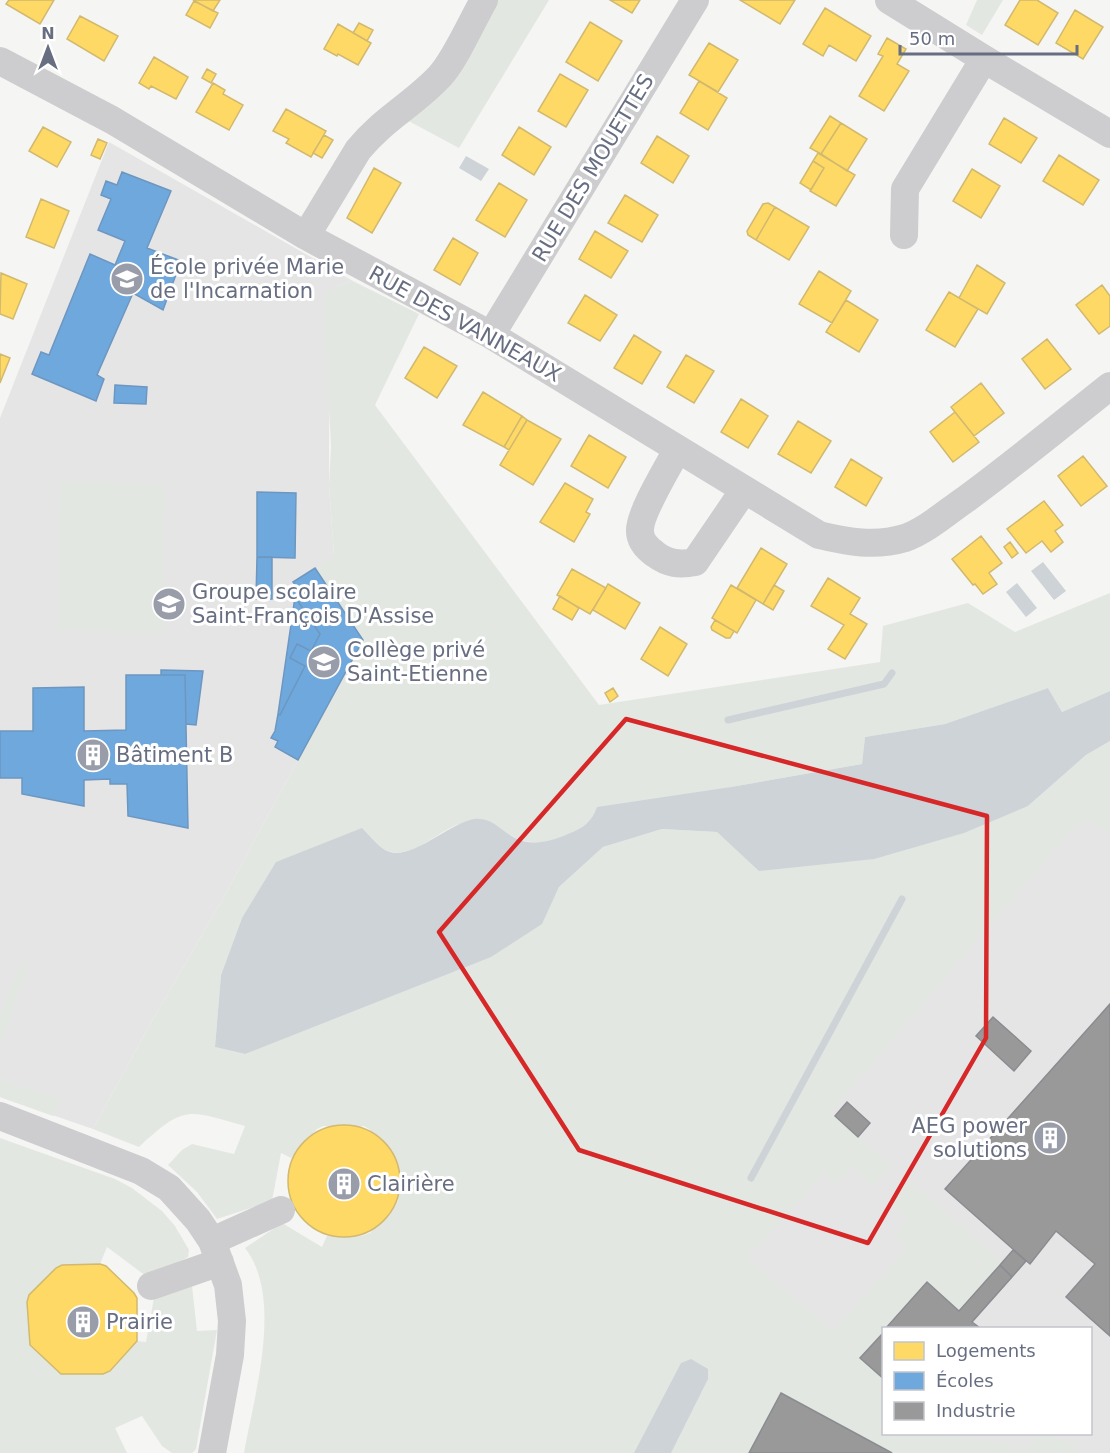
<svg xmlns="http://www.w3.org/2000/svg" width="1110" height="1453" font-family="'DejaVu Sans',sans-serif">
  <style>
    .built { fill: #e5e5e6; fill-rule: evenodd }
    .green { fill: #e3e7e2 }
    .water { fill: #ced3d7 }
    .homes { fill: #ffd966; stroke: #d1b96e; stroke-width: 1.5 }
    .schools { fill: #6fa8dc; stroke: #6d97c1; stroke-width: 1.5 }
    .industry { fill: #999; stroke: #8a8c92; stroke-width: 1.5 }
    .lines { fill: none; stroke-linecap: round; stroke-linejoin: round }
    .stream { stroke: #ced3d7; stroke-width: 7 }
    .minor { stroke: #cdcdcf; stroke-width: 28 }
    .marked { fill: none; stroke: #d62828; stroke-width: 4.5; stroke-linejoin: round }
    .labels { text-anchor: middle; stroke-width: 6; stroke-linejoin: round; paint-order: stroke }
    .street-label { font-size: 21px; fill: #676e81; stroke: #fff }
    .poi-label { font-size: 21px; fill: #676e81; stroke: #fff; text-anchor: start }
  </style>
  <rect width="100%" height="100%" fill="#f5f5f4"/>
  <!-- built -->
  <path class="built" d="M109 142 353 281 329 289V485L334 556 363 640 221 902 149 1026 93 1129 0 1097V418Z
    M1110 811V1453H612L919 890ZM884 1328H1090V1434H884Z"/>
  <!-- green -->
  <path class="green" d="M492 0H549L459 148 403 118Z
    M977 0H1003L982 35 966 25Z
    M353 281 419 314 375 405 599 705 880 662 883 626 968 603 1015 632 1110 593V691L1062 712 1048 688 945 724 865 737 862 764 731 787 593 819C573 835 542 850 516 838 495 829 493 816 466 822 437 828 414 863 382 849L242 918 221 975 215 1047 245 1054 541 924 559 887 603 847 662 829 717 832 759 870 1028 806 1086 755 1110 741V835L1094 821 1073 828 831 1112 891 1166 873 1186 852 1167 837 1184 824 1173 747 1258 833 1331 908 1247 894 1235 908 1219 887 1201 907 1178 1003 1263 959 1311 926 1283 886 1328H884L883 1332 861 1358 883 1379 884 1434H947L952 1438H966L1026 1448 1039 1434H1046L1074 1445 1078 1453H244C254 1396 284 1298 245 1248L282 1223 322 1247 327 1236H361L370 1233 396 1205 398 1200C399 1156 401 1160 369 1129L364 1126H323L317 1129 291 1158 281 1153 272 1201 217 1219 197 1192 168 1165 182 1150 192 1144 234 1154 245 1126C188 1110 185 1104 139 1147L93 1129 149 1026 221 902 363 640 315 568 334 556 329 485 331 446 323 304 328 289Z
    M61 481 164 484 163 633 59 630Z
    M19 964 28 967 0 1049V1016Z
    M0 1079 61 1100 53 1116 0 1097Z
    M0 1138 115 1179 132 1188 162 1211 175 1226 189 1250 188 1257 150 1279 107 1247 100 1264 62 1265 56 1268 29 1295 27 1302 30 1345 61 1374H103L110 1371 137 1341 146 1342 154 1298 192 1286 197 1331 217 1330 196 1449 192 1453H172L162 1446 142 1416 115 1428 127 1453H0Z"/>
  <!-- water -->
  <path class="water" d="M466 156 489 169 481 181 459 168Z
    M1043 562 1066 591 1054 600 1031 571Z
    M1017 583 1037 608 1026 617 1006 592Z
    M1048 688 1062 712 1110 691V741L1086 755 1028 806 964 833 874 859 759 871 717 832 662 829 603 847 559 887 542 924 491 957 245 1054 215 1047 221 975 242 918 276 862 362 828C369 835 375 843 382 848 406 867 448 823 474 819 492 817 501 831 515 838 533 847 551 841 568 834 583 828 592 822 597 807L731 787 862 764 865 737 945 724Z
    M691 1359 708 1369V1379L671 1453H634L681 1363Z"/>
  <!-- homes -->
  <path class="homes" d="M9 0H54L40 24 6 4Z
    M193 0H220L213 11Z
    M610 0H640L632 13Z
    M740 0H795L780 24Z
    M1020 0H1037L1058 13 1038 45 1005 25Z
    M194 1 218 13 210 28 186 15Z
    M825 8 871 36 856 61 829 45 823 56 803 44Z
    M1075 10 1103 27 1083 59 1056 43Z
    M80 16 118 36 104 61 67 39Z
    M590 22 622 41 598 81 566 62Z
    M359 23 373 30 367 41 353 33Z
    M338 24 371 43 358 65 338 54 337 56 324 49Z
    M887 38 906 49 897 64 909 71 884 111 859 96 883 56 878 54Z
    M709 43 738 60 718 92 689 75Z
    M154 57 188 77 176 99 151 86 149 89 139 83Z
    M207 69 216 74 211 83 202 78Z
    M560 74 588 90 566 127 538 111Z
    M699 81 727 98 708 130 680 113Z
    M213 83 225 90 223 94 243 105 229 130 196 112Z
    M286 109 326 131 311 157 286 143 289 139 273 131Z
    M830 116 841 123 821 154 810 148Z
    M1004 118 1037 138 1021 163 989 144Z
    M841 123 867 139 847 171 821 154Z
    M43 127 71 142 57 167 29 151Z
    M519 127 551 147 534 175 502 155Z
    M324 135 333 140 322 158 313 153Z
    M657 136 689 156 673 183 641 163Z
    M98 139 107 143 100 159 91 155Z
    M818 153 855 175 836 206 810 191 824 168 813 161Z
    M1059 155 1099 180 1083 205 1043 181Z
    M813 161 824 168 811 190 800 183Z
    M374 168 401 183 372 233 347 218Z
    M972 169 1000 186 981 218 953 201Z
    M499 183 527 200 505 237 476 220Z
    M625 195 658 215 642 242 608 223Z
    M41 199 69 211 54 248 26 237Z
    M768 203 775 207 756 240 748 235 747 231 763 204Z
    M775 207 809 227 789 260 756 240Z
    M595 231 628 251 611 278 579 259Z
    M453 238 478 253 460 285 434 270Z
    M977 265 1005 283 987 314 959 298Z
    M819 271 851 291 832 323 799 304Z
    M1 273 27 284 13 319 0 314Z
    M1102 285 1110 296V326L1099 334 1076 305Z
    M949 292 978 309 955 347 926 330Z
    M585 295 617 315 600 341 568 323Z
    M846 300 878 320 859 352 826 332Z
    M634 335 661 352 642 384 614 368Z
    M1047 339 1071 369 1045 389 1022 359Z
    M424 347 457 366 437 398 405 378Z
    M0 354 10 358 0 383Z
    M686 355 714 371 694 403 667 387Z
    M981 383 1004 413 974 436 951 407Z
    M483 392 522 416 504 447 463 425Z
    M741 399 768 416 748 448 721 432Z
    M955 412 979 442 953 462 930 432Z
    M522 416 527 420 509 450 504 447Z
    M527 420 561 439 533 485 500 465Z
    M798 421 831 441 811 473 778 454Z
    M589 435 626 457 608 488 571 466Z
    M1083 456 1107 486 1081 506 1058 476Z
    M851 459 882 478 866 506 835 487Z
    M565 483 593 499 586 512 590 514 574 542 540 522Z
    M1044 501 1063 525 1055 531 1063 542 1051 552 1042 541 1026 553 1007 529Z
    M981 536 1002 563 989 573 997 584 983 594 975 584 973 585 952 559Z
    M1010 542 1018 553 1012 558 1004 547Z
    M761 548 787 564 763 604 737 588Z
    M572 569 606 588 590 614 557 595Z
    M828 578 860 598 850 614 867 624 845 659 828 649 844 625 811 606Z
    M608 584 640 603 625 629 593 610Z
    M731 585 756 600 737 633 712 618Z
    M774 585 784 591 773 610 763 604Z
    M560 596 579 608 572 620 553 609Z
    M715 620 734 631 730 638H726L712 630 711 627Z
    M660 627 687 644 668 676 641 659Z
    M613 688 618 696 610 702 605 693Z
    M288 1181a56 56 0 1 1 112 0a56 56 0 1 1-112 0Z
    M100 1264 106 1266 134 1293 137 1298V1341L110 1371 103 1374H61L30 1345 27 1302 29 1295 56 1268 62 1265Z"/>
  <!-- schools -->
  <path class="schools" d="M122 172 171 191 147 248 181 261 163 310 133 293 97 375 104 379 96 401 32 374 41 352 49 355 90 254 115 265 125 241 98 230 111 199 101 195 106 181 117 185Z
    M115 385 147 387 146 404 114 403Z
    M257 492 296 493 295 558 257 557Z
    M257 557H272V599H256Z
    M315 568 363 640 298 760 275 747 278 741 271 738 275 731 278 714 280 715 305 666 290 658 297 644 311 651 320 634 291 591 297 587 293 582Z
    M295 597 320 634 311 651 297 644 290 658 305 666 280 715 278 714Z
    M161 670 203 671 196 725 186 724 185 675H161Z
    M126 675H185L188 828 128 816 127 784H110V779L84 780V806L22 794V778H0V731H33V688L84 687V731L126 730Z"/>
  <!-- industry -->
  <path class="industry" d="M1110 1004V1336L1066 1297 1095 1264 1056 1231 1030 1264 945 1189Z
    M993 1017 1031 1051 1014 1071 976 1036Z
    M847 1102 870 1123 858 1137 835 1116Z
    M1013 1250 1026 1261 1012 1277 1000 1265Z
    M1000 1265 1012 1277 972 1322 980 1328H886L927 1282 959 1311Z
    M884 1332V1379L860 1358Z
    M781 1393 892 1453H749Z"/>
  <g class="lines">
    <!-- stream -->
    <path class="stream" d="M728 720 884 684 892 673
      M751 1178 902 899"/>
    <!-- minor -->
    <path class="minor" d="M889 0 984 59 1110 134
      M0 61 112 120 306 236 491 335 819 535C848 542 875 547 905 538 927 530 947 512 966 499 1015 463 1062 424 1110 386
      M904 235 905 189 984 59
      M306 236 358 150C383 119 414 104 440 76 455 60 472 21 484 0
      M491 335 695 0
      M677 450C668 467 639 514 640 531 640 541 648 549 655 554 668 564 680 565 695 562L744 490
      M0 1116 141 1171 169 1188 198 1220 212 1241 228 1285 232 1321 230 1355 212 1453
      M212 1241 281 1210
      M151 1286 220 1262"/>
  </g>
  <!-- marked area -->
  <path class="marked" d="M626 719 987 816 986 1038 868 1243 579 1150 439 932Z"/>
  <!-- icons -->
  <defs>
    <symbol id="school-disc" viewBox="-11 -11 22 22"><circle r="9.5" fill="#999da9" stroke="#fff"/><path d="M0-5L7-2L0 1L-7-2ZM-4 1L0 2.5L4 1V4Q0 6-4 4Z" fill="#fff"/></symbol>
    <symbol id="building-disc" viewBox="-11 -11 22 22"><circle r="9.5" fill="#999da9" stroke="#fff"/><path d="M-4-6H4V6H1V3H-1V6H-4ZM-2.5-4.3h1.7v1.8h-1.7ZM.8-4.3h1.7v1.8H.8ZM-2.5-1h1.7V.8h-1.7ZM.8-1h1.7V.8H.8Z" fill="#fff"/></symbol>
  </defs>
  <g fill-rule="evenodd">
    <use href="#school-disc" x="108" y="260" width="38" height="38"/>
    <use href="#school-disc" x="150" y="585" width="38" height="38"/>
    <use href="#school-disc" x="305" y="643" width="38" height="38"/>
    <use href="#building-disc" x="74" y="736" width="38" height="38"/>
    <use href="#building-disc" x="1031" y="1119" width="38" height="38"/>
    <use href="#building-disc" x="325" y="1165" width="38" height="38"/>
    <use href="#building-disc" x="64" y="1303" width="38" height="38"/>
  </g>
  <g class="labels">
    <!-- street labels -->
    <g class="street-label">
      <text transform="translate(593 168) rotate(-59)" y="7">RUE DES MOUETTES</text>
      <text transform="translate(465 324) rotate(29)" y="7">RUE DES VANNEAUX</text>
    </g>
    <!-- poi labels -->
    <g class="poi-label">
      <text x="150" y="274">École privée Marie<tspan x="150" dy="24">de l'Incarnation</tspan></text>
      <text x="192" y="599">Groupe scolaire<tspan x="192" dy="24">Saint-François D'Assise</tspan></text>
      <text x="347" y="657">Collège privé<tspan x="347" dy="24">Saint-Etienne</tspan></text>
      <text x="116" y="762">Bâtiment B</text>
      <text x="1027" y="1133" text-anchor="end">AEG power<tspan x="1027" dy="24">solutions</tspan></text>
      <text x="367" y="1191">Clairière</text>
      <text x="106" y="1329">Prairie</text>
    </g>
  </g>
  <!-- legend -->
  <rect x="882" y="1327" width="210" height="108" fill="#ffffff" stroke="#c2c5cd" stroke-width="1.5"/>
  <rect x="894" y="1342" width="30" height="18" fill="#ffd966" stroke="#c2c5cd" stroke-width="1.5"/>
  <text x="936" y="1357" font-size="18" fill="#676e81">Logements</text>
  <rect x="894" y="1372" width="30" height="18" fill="#6fa8dc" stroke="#c2c5cd" stroke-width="1.5"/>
  <text x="936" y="1387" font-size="18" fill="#676e81">Écoles</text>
  <rect x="894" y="1402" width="30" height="18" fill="#999999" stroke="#c2c5cd" stroke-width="1.5"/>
  <text x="936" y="1417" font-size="18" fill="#676e81">Industrie</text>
  <!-- north arrow -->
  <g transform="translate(48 48)" stroke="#ffffff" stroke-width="4.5" paint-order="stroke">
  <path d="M0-4.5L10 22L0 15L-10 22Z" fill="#676e81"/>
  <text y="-9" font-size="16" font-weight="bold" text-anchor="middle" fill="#676e81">N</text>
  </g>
  <!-- scale -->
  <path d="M900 45v9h177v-9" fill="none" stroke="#676e81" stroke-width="3"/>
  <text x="909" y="45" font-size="18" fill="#676e81" stroke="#ffffff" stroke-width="4.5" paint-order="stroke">50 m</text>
</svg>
